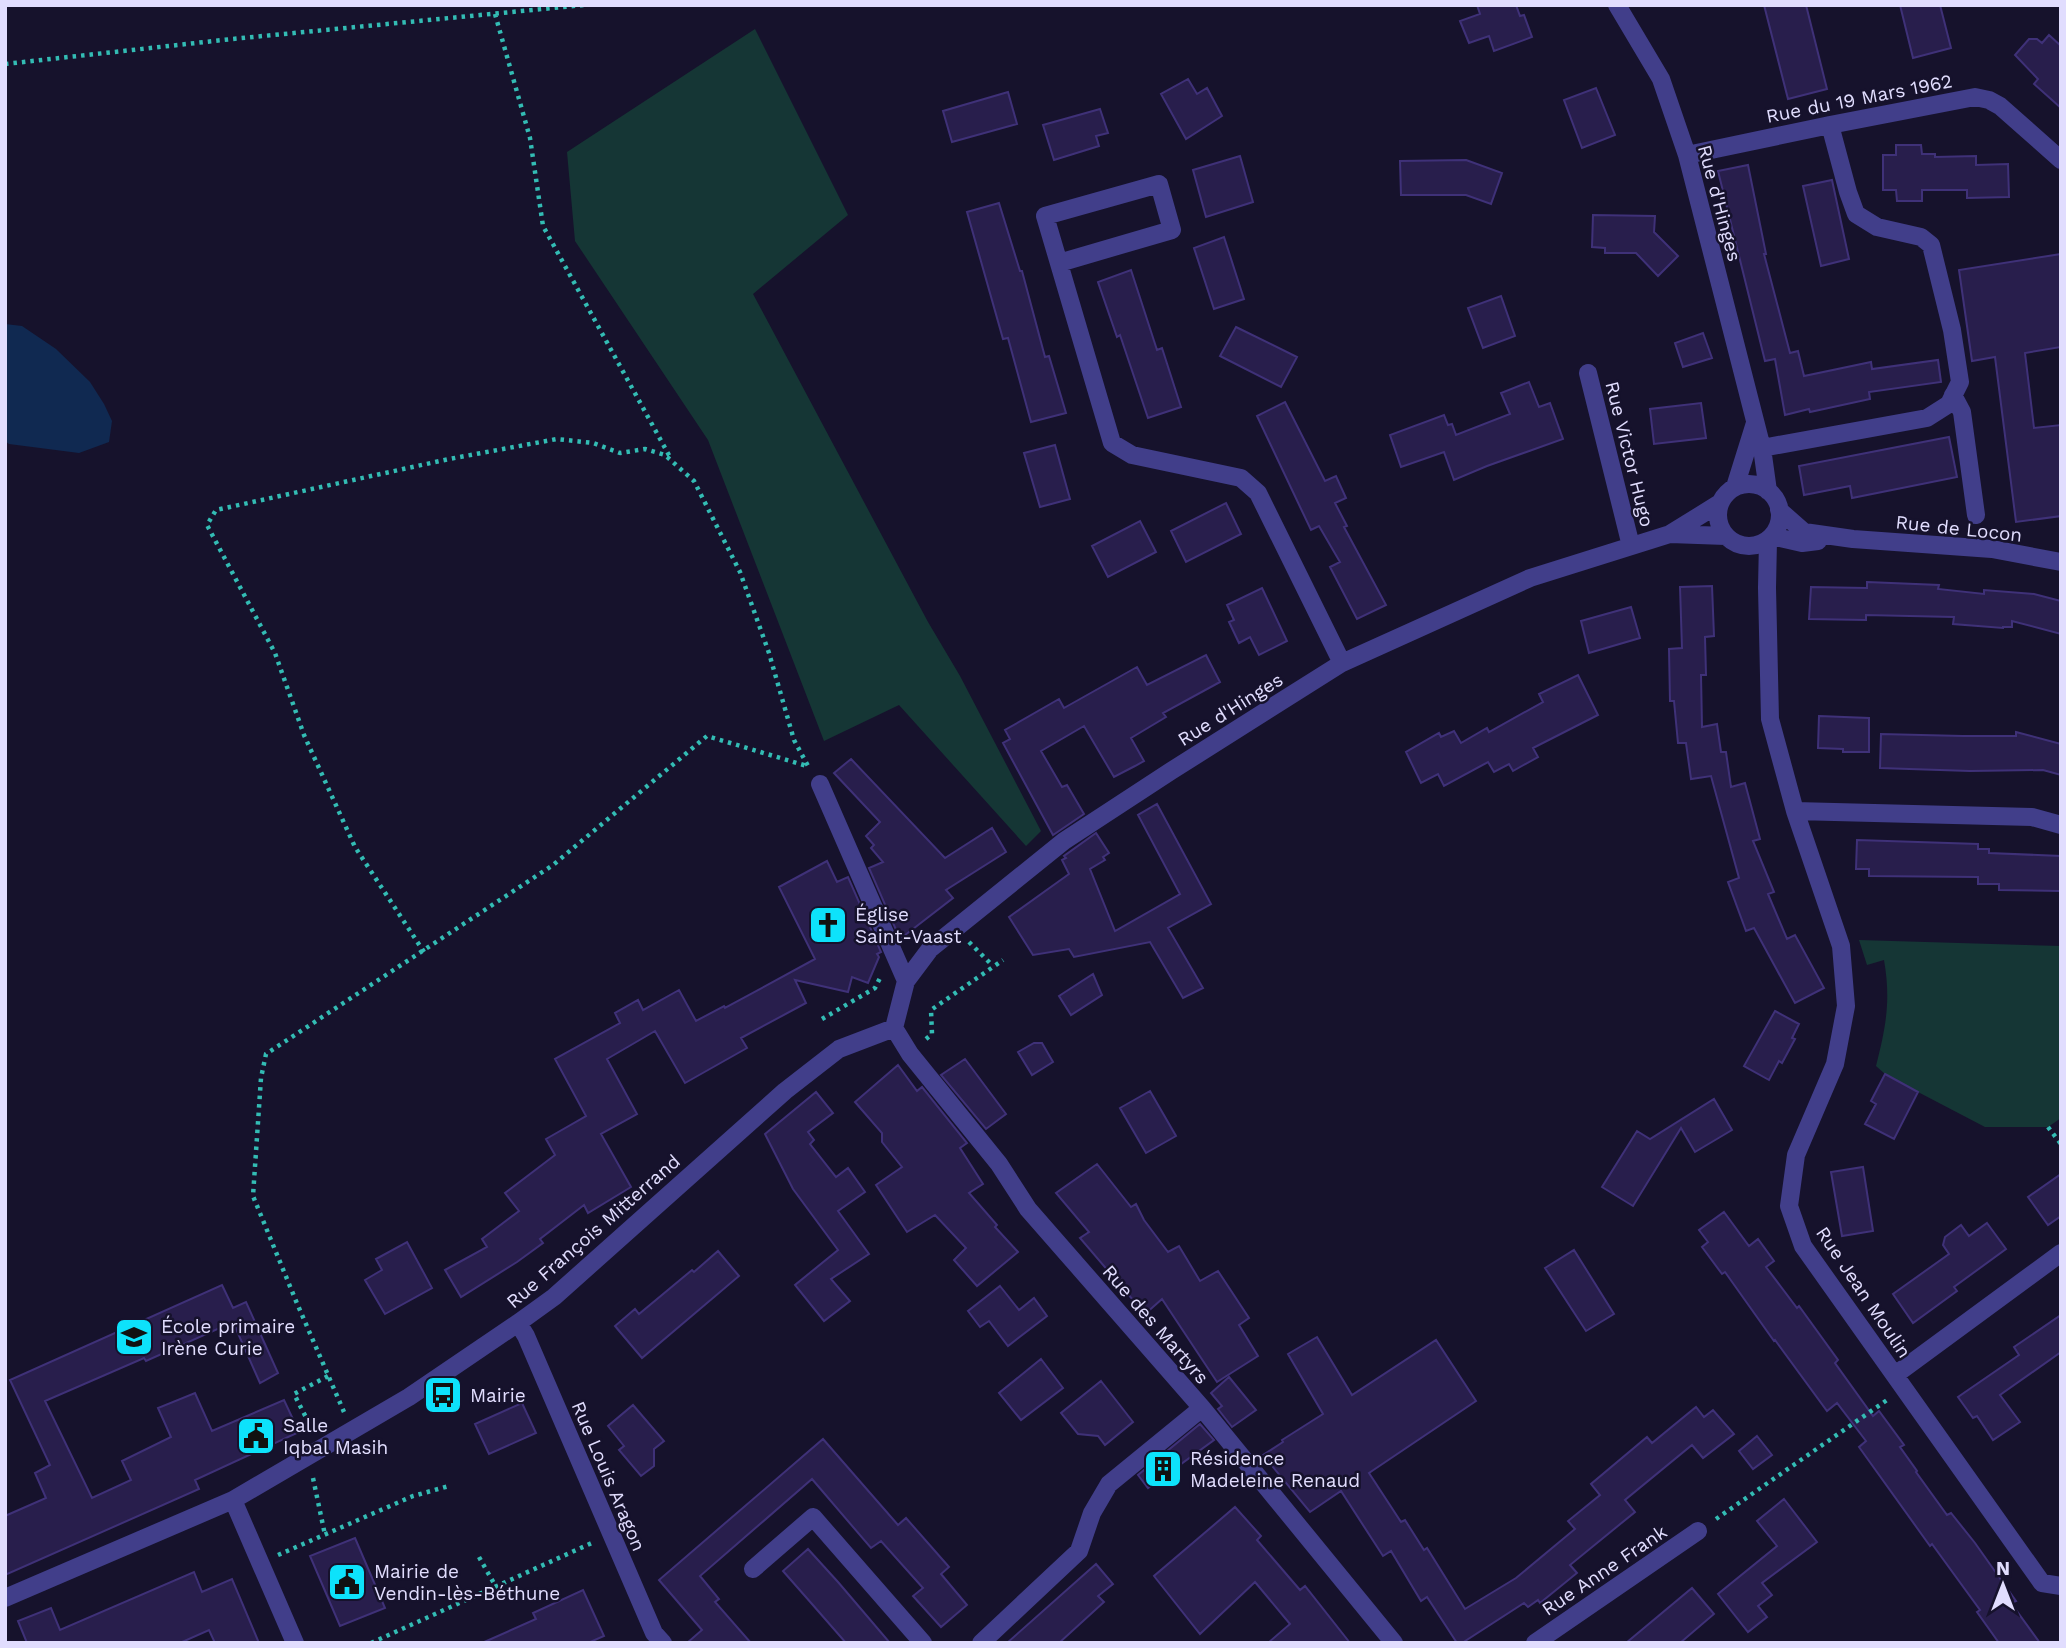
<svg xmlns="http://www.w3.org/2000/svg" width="2066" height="1648" font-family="'Work Sans',sans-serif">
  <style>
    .green { fill: #153635 }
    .water { fill: #102951 }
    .building { fill: #281e4c; stroke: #3f3178; stroke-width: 2 }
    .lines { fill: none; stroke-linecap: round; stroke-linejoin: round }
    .path { stroke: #33bcb4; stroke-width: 4.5; stroke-dasharray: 3.5 5; stroke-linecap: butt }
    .minor { stroke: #413e8a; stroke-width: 18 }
    .labels { text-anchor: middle; stroke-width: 5; stroke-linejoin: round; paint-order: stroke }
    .street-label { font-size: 19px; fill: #e1ddfe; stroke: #16122c }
    .poi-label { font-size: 19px; fill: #e1ddfe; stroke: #16122c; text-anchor: start }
  </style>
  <rect width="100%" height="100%" fill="#16122c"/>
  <!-- green -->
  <path class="green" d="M755 29 848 215 753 294 928 622 960 676 1041 831 1026 846 899 705 824 741 708 440 575 241 567 152Z
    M1859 940 2061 946V1118L2048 1127H1985L1918 1092 1885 1074 1876 1066C1886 1027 1891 1000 1884 960L1867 965Z"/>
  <!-- water -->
  <path class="water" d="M5 324 22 326 56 349 90 382 104 404 112 421 109 442 79 453 9 444 5 441Z"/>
  <!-- building -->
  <path class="building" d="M1477 5H1516L1520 16 1524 15 1532 37 1494 51 1489 36 1469 43 1460 21 1480 14Z
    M1764 5H1806L1827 89 1788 99Z
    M1900 5H1940L1951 48 1913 58Z
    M2049 35 2061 46V108L2034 84 2038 79 2015 55 2029 39H2037L2042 43Z
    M1188 79 1197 94 1207 88 1222 116 1186 139 1161 94Z
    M1596 88 1615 135 1582 148 1564 100Z
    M1008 92 1017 124 952 142 943 111Z
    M1100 109 1108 133 1096 136 1099 146 1054 160 1043 125Z
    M1896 145H1921L1922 154H1935V157L1976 156V165L2008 164 2009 197 1967 198V190H1922V201H1897L1896 190H1883V155H1896Z
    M1240 156 1253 202 1206 217 1193 170Z
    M1466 160 1502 173 1491 204 1466 195H1401L1400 161Z
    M1748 165 1766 254H1764L1790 353 1798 351 1804 376 1871 362 1872 369 1938 360 1941 382 1869 392 1870 399 1810 412 1809 409 1785 415 1775 359 1765 361 1718 171Z
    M1832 180 1849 259 1821 266 1803 186Z
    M999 203 1020 271H1022L1045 357 1049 356 1066 413 1031 422 1008 338 1003 339 967 212Z
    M1593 215 1655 216 1654 232 1678 256 1658 276 1636 253H1605V248L1592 247Z
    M1224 237 1244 299 1214 309 1194 248Z
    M2061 254V347L2025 353 2034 428 2061 425V516L2016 522 1995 357 1972 361 1959 270Z
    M1131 270 1157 350 1162 348 1180 404 1181 407 1148 418 1120 335 1117 337 1098 282Z
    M1501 296 1515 336 1483 348 1468 308Z
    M1236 327 1297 357 1281 387 1220 356Z
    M1703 333 1712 358 1683 367 1675 343Z
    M1529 382 1539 407 1550 403 1563 439 1487 466 1454 480 1444 452 1401 467 1390 435 1444 415 1448 425 1452 424 1456 435 1510 414 1501 393Z
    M1285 402 1325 481 1336 476 1346 498 1335 503 1347 526 1344 527 1386 605 1357 619 1330 567 1340 562 1319 526 1311 530 1257 416Z
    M1701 403 1706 438 1654 444 1650 409Z
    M1949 437 1957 477 1852 498 1850 486 1804 495 1799 466Z
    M1055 445 1070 499 1040 507 1024 453Z
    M1226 503 1241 534 1186 562 1171 531Z
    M1140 521 1156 552 1108 577 1092 546Z
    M1867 582 1939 585 1938 589 1984 594V590L2034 594 2061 601V634L2012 621V627H2003V628L1953 624 1954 617 1866 615V620L1809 619 1811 587 1867 588Z
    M1712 586 1714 636 1705 637 1706 675H1701L1702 727 1717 724 1721 752H1726L1731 787 1745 783 1760 839 1753 841 1774 892 1768 894 1787 939 1795 935 1824 988 1795 1003 1754 928 1746 931 1728 882 1739 878 1711 776 1691 779 1686 743H1678L1674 701H1670L1669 649 1682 648 1680 587Z
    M1262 588 1287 641 1259 655 1250 637 1239 643 1229 622 1234 620 1227 605Z
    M1631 607 1640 638 1589 653 1581 621Z
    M1206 655 1220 682 1163 713 1166 717 1131 738 1144 761 1135 766 1114 777 1084 726 1041 751 1062 787 1067 785 1084 814 1053 835 1003 743 1010 739 1005 730 1059 699 1064 708 1137 667 1147 685Z
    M1578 675 1598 715 1533 748 1538 757 1513 771 1509 764 1494 772 1488 762 1444 786 1438 774 1421 783 1406 752 1439 733 1441 737 1454 731 1461 743 1487 728 1489 732 1543 702 1539 694Z
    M1819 716 1869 718V752H1843V749L1818 748Z
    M2016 732 2061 744V775L2043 770 1970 771 1880 768 1881 734 1963 736H2016Z
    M851 759 945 858 992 828 1006 852 946 890 953 898 900 939 869 868 883 862 871 848 874 845 866 836 880 822 834 773Z
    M1157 804 1211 904 1168 928 1203 988 1183 998 1150 942 1074 957 1069 949 1033 955 1009 917 1069 874 1062 860 1066 858 1064 856 1096 833 1109 853 1103 857 1105 860 1090 869 1115 931 1180 894 1138 815Z
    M1857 840 1978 844V849H1989V853L2061 856 2060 891 1999 890V884H1978V877L1869 876V869H1856Z
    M827 861 837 882 848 877 881 952 877 954 879 957 868 983 852 977 848 992 795 980 806 1003 741 1038 747 1048 685 1083 655 1031 607 1059 637 1114 601 1134 631 1187 588 1213 584 1205 540 1239 543 1243 517 1262 461 1297 445 1270 487 1247 482 1239 519 1211 505 1193 555 1155 546 1139 586 1116 555 1059 620 1023 615 1013 638 1000 643 1010 679 990 696 1021 724 1006 725 1008 815 959 779 887Z
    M1093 974 1102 995 1071 1015 1059 996Z
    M1775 1011 1799 1024 1792 1038 1795 1039 1782 1063 1779 1061 1769 1080 1744 1066Z
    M1034 1043H1042L1053 1062 1032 1075 1018 1052Z
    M965 1059 1006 1114 986 1129 941 1075Z
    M898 1065 917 1091 922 1087 967 1143 960 1148 983 1184 969 1193 997 1225 995 1227 1018 1252 977 1286 954 1260 966 1248 935 1215 907 1232 876 1185 902 1167 882 1142V1133L855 1102Z
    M1885 1074 1918 1092 1894 1139 1865 1124 1876 1104 1871 1101Z
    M1150 1091 1176 1136 1146 1153 1120 1108Z
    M816 1092 833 1113 808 1132 814 1140 810 1144 836 1177 848 1168 865 1192 838 1211 869 1254 831 1279 850 1301 824 1321 795 1285 838 1250 793 1189 765 1134Z
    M1714 1099 1732 1130 1695 1152 1681 1128 1633 1206 1602 1187 1637 1131 1650 1139Z
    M1097 1164 1131 1207 1136 1204 1144 1220 1168 1252 1179 1246 1200 1281 1218 1271 1249 1318 1239 1325 1258 1356 1217 1382 1162 1299 1145 1314 1080 1238 1089 1232 1056 1193Z
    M1863 1167 1873 1231 1842 1236 1831 1172Z
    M2061 1174V1216L2048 1225 2028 1197Z
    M1724 1212 1749 1246 1758 1239 1774 1261 1766 1267 1797 1308 1799 1306 1838 1360 1835 1363 1873 1416 1879 1411 1904 1445 1900 1447 1917 1471 1916 1472 1947 1515 1951 1513 1975 1543 2016 1601 2011 1603 2040 1643H1999L1977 1612 1980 1610 1932 1544 1930 1546 1859 1447 1866 1441 1837 1403 1827 1411 1775 1340 1774 1341 1725 1272 1722 1274 1702 1247 1708 1242 1699 1230Z
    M1987 1223 2006 1249 1954 1287 1957 1291 1913 1323 1893 1294 1949 1254 1943 1245 1945 1237 1961 1225 1969 1236Z
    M407 1242 432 1288 385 1314 365 1280 382 1270 376 1259Z
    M1574 1250 1614 1314 1586 1331 1545 1268Z
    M718 1251 739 1276 642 1358 615 1326 635 1309 639 1314 692 1270 694 1272Z
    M222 1285 233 1308 246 1302 278 1373 260 1383 233 1322 146 1361 144 1358 45 1401 92 1498 131 1480 122 1461 171 1437 158 1408 195 1393 212 1431 284 1400 299 1432 195 1480 199 1489 5 1575V1516L46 1498 35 1473 50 1465 10 1380Z
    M1000 1286 1019 1310 1034 1298 1047 1316 1008 1346 989 1321 980 1327 968 1311Z
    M2061 1315V1352L2000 1395 2020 1422 1993 1440 1977 1416 1973 1418 1958 1397 2019 1355 2014 1347Z
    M1317 1337 1352 1395 1436 1340 1476 1401 1369 1473 1401 1522 1405 1520 1424 1550 1427 1548 1465 1609 1516 1578 1575 1529 1568 1521 1600 1495 1591 1484 1647 1437 1652 1443 1696 1407 1704 1417 1713 1410 1734 1434 1703 1458 1692 1445 1625 1500 1635 1512 1570 1565 1577 1573 1540 1603 1538 1600 1528 1607 1524 1603 1462 1643H1457L1427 1597 1421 1601 1391 1551 1383 1556 1341 1491 1310 1512 1263 1455 1283 1442 1282 1440 1323 1414 1288 1354Z
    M1041 1359 1063 1388 1021 1420 999 1393Z
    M1229 1377 1256 1410 1232 1427 1218 1409 1222 1406 1211 1393Z
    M1101 1381 1133 1422 1105 1445 1098 1436 1078 1434 1061 1413Z
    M522 1403 536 1433 489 1454 475 1424Z
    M633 1405 664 1441 654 1449V1466L641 1476 619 1450 624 1446 608 1426Z
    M1200 1424 1214 1440 1148 1488 1138 1475Z
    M1757 1436 1772 1455 1753 1469 1739 1451Z
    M823 1439 898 1525 906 1518 949 1567 941 1574 967 1605 941 1627 913 1596 923 1588 881 1541 871 1548 812 1479 700 1576 719 1599 715 1602 751 1643H687L702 1630 659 1580Z
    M1784 1499 1817 1542 1762 1583 1772 1595 1758 1606 1767 1617 1748 1632 1718 1594 1777 1546 1757 1521Z
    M1235 1507 1261 1536 1257 1540 1300 1590 1305 1586 1350 1643H1268L1290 1624 1255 1582 1200 1634 1154 1576Z
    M355 1538 385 1608 340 1626 310 1556Z
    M808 1549 838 1582 890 1643H846L812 1604 783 1571Z
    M1096 1564 1113 1584 1098 1596 1104 1602 1059 1643H1007Z
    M194 1572 202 1592 232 1579 259 1643H215L209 1630 180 1643H27L18 1621 51 1608 60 1630Z
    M1692 1588 1714 1614 1680 1643H1626Z
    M583 1590 604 1636 588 1643H482L536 1619 533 1613Z"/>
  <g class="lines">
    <!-- path -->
    <path class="path" d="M495 14 530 138 543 226 670 457
      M5 64 232 39 584 5
      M969 942 993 966
      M424 952 355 847 304 735 275 653 207 525 216 510 449 459 557 439 593 443 620 453 645 449 665 455 694 481 740 572 769 653 794 740 808 766
      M822 1019 875 988 880 978
      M926 1039 932 1034 931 1010 1003 960
      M2048 1127 2061 1144
      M344 1412 296 1301 253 1196 261 1078 266 1054 553 865 707 736 807 766
      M313 1431 294 1394 328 1376
      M313 1478 325 1535
      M1716 1519 1887 1400
      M278 1555 413 1496 449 1486
      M479 1557 496 1587
      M371 1643 594 1542"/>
    <!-- minor -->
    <path class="minor" d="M1617 5 1661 79 1687 155 1762 448 1768 491
      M1687 155 1830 125 1975 97 1989 100 2000 106 2061 160
      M1059 263 1172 230 1159 184 1045 216 1112 443 1132 455 1241 478 1258 493 1342 663
      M1588 373 1631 546
      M1953 395 1962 412 1976 515
      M1762 448 1927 418 1949 404 1960 382 1952 330 1931 245 1921 237 1877 227 1856 214 1848 192 1830 125
      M1718 515a31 31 0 1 1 62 0a31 31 0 1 1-62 0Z
      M1735 487 1755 423
      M1779 510 1804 532 1853 539 1992 549 2061 562
      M1670 534 1726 536
      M1772 536 1802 543 1818 541
      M1768 540 1767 588 1770 719 1795 811 1841 946 1846 1006 1835 1064 1796 1155 1789 1206 1803 1246 2042 1583 2061 1586
      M820 784 906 981
      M1795 811 2032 817 2061 825
      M894 1028 906 981 930 949 1064 841 1171 771 1342 663 1530 578 1670 534 1720 503
      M894 1028 910 1054 999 1164 1028 1209 1202 1408 1394 1643
      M518 1323 526 1336 654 1633 663 1643
      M1895 1375 2061 1253
      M233 1500 295 1643
      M753 1569 813 1517 923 1643
      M5 1598 233 1500 409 1397 518 1323 554 1297 785 1091 839 1049 894 1028
      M981 1643 1079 1551 1092 1513 1109 1484 1202 1408
      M1535 1643 1698 1531"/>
  </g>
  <!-- icons -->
  <defs>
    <symbol id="church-square" viewBox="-11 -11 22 22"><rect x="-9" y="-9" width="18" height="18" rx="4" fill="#0de2fb" stroke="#16122c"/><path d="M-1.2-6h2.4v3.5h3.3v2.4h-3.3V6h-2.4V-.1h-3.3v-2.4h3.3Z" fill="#111"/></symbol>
    <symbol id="school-square" viewBox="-11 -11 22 22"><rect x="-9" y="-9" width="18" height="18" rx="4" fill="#0de2fb" stroke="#16122c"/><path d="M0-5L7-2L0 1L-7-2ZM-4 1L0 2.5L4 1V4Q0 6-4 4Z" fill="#111"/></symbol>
    <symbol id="bus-square" viewBox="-11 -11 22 22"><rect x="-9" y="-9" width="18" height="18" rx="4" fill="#0de2fb" stroke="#16122c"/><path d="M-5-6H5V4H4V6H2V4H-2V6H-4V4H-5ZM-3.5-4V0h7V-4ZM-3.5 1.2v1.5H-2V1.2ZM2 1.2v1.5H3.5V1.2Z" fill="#111"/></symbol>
    <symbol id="civic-square" viewBox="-11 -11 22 22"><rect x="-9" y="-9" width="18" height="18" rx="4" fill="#0de2fb" stroke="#16122c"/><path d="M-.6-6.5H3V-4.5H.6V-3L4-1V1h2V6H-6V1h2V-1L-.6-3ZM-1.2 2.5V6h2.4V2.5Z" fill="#111"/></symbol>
    <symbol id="building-square" viewBox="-11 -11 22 22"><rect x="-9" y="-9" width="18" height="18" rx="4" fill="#0de2fb" stroke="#16122c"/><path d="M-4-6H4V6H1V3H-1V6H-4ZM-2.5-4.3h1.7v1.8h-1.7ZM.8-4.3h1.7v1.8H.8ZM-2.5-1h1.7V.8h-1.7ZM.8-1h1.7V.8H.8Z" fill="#111"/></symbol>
  </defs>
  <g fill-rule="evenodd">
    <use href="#church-square" x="806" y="903" width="44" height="44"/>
    <use href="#school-square" x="112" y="1315" width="44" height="44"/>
    <use href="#bus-square" x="421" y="1373" width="44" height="44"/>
    <use href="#civic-square" x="234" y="1414" width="44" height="44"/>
    <use href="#building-square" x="1141" y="1447" width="44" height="44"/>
    <use href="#civic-square" x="325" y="1560" width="44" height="44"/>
  </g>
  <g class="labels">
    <!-- street labels -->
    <g class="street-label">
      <text transform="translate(1859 98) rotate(-11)" y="7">Rue du 19 Mars 1962</text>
      <text transform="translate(1720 203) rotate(75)" y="7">Rue d'Hinges</text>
      <text transform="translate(1630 454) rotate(76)" y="7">Rue Victor Hugo</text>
      <text transform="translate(1959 528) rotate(6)" y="7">Rue de Locon</text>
      <text transform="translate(1230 709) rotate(-32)" y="7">Rue d'Hinges</text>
      <text transform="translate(593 1231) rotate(-41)" y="7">Rue François Mitterrand</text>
      <text transform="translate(1864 1292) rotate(56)" y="7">Rue Jean Moulin</text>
      <text transform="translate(1156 1324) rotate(49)" y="7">Rue des Martyrs</text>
      <text transform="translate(609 1476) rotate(67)" y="7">Rue Louis Aragon</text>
      <text transform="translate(1604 1570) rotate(-34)" y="7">Rue Anne Frank</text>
    </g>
    <!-- poi labels -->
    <g class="poi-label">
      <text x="855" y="921">Église<tspan x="855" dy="22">Saint-Vaast</tspan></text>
      <text x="161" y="1333">École primaire<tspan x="161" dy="22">Irène Curie</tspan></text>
      <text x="470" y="1402">Mairie</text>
      <text x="283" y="1432">Salle<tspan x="283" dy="22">Iqbal Masih</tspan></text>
      <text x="1190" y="1465">Résidence<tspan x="1190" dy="22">Madeleine Renaud</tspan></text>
      <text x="374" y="1578">Mairie de<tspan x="374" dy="22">Vendin-lès-Béthune</tspan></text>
    </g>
  </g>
  <!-- border -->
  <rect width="2066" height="1648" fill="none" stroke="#e1ddfe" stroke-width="14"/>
  <!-- north arrow -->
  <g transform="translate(2003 1585)" stroke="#16122c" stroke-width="5" paint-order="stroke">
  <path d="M0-5L12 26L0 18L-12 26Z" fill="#e1ddfe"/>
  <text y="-10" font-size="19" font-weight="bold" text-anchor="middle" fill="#e1ddfe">N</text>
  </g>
</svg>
